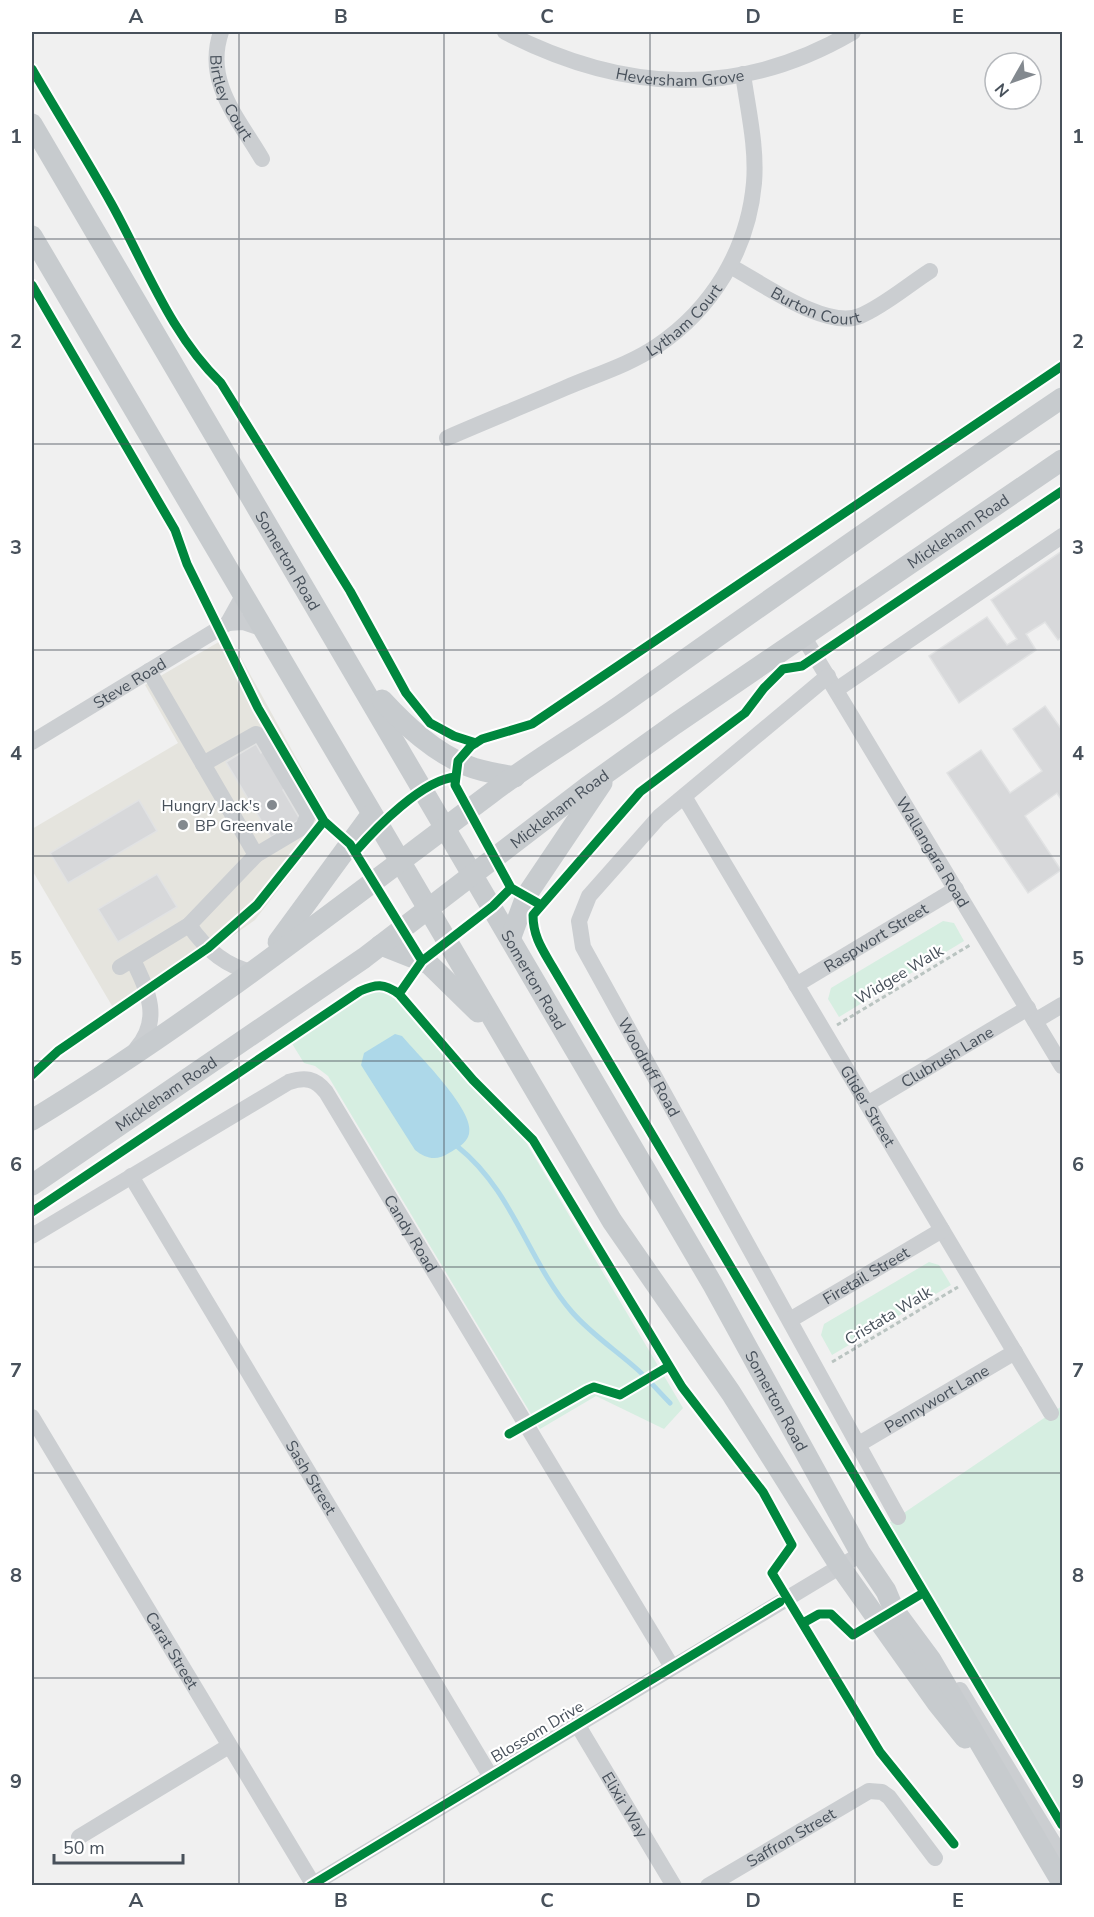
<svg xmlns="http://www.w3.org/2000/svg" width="1094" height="1917" font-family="'Nunito Sans',sans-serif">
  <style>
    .commercial { fill: #e5e4de }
    .green { fill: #d6eee1 }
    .water { fill: #add8e9 }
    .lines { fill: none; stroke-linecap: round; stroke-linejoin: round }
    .stream { stroke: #add8e9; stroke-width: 5 }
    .building { fill: #d7d8da; stroke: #e1e2e3; stroke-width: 1.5 }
    .path { stroke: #bac4c1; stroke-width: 3; stroke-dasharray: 4.5 3; stroke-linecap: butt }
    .minor { stroke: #cbced1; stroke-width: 16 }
    .major { stroke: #c7cbce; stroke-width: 21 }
    .cycleway-casing { stroke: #fff; stroke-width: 13 }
    .cycleway { stroke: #00873e; stroke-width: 9 }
    .grid { fill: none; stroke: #48515b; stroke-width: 1.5; stroke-opacity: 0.55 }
    .poi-dot { fill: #83898f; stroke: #fff; stroke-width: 2 }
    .labels { text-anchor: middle; stroke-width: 4.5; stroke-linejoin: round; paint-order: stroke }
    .street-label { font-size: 16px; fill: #48515b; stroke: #fff }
    .poi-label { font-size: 16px; fill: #48515b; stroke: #fff; text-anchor: end }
    .neatline { fill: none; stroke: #48515b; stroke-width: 2 }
    .grid-label { font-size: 20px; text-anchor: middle; font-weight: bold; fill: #48515b }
  </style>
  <rect width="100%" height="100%" fill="#f0f0f0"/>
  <!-- commercial -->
  <path class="commercial" d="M229 636 331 821 255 920 118 1016 32 870V829L178 743 145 685Z"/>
  <!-- green -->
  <path class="green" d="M943 921 954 923 964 941 839 1017 828 999 831 988Z
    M379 988 389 990 413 1013 469 1081 517 1127 683 1408 664 1429 596 1396 540 1429 328 1076 315 1066 304 1063 291 1042 355 998Z
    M929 1262 939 1265 951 1285 832 1355 821 1335 824 1324Z
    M1062 1406V1829L883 1527Z"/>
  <!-- water -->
  <path class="water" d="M395 1034 402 1036C417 1054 476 1111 469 1134 467 1143 456 1149 449 1153 437 1161 426 1159 415 1150L361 1065 364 1053Z"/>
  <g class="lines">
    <!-- stream -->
    <path class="stream" d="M458 1147C513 1191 528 1261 572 1312 591 1334 617 1351 638 1370 649 1380 659 1392 670 1403"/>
  </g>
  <!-- building -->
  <path class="building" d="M1062 551V637L1058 640 1045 622 1026 634 1036 650 959 703 929 656 987 617 1007 645 1017 639 991 600Z
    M1045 706 1062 730V801L1057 793 1025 816 1061 870 1028 893 947 773 981 750 1010 793 1042 771 1013 729Z
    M256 744 261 753 265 750 287 788 283 790 300 819 271 837 226 762Z
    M139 800 157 831 68 883 50 853Z
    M157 874 177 907 118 942 98 909Z"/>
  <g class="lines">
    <!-- path -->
    <path class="path" d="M837 1025 970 945
      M832 1362 958 1287"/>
    <!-- minor -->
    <g class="minor">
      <path id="s1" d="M221 32C204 82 238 118 262 159"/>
      <path id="s2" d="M505 32C622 92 737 100 853 32"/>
      <path id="s3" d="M730 266C762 283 826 330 860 316 884 306 908 285 930 271"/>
      <path id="s4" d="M447 438C486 421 526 405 565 388 595 375 629 365 657 346 712 309 748 250 754 183 757 147 748 110 743 74"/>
      <path d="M228 623 243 622 261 628"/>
      <path id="s5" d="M803 636 1062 1066"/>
      <path id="s6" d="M828 676 659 817 589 896 579 921 583 947 898 1517"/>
      <path d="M836 690 1062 536"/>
      <path id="s7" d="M32 742 228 623 243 596"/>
      <path d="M203 764 256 734 262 737 308 815 303 827 256 855"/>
      <path id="s8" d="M685 798 1051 1413"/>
      <path d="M189 925C204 947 225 966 252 972"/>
      <path d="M133 960C148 991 162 1020 136 1049"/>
      <path d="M120 967 189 925 256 855 149 671"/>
      <path id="s9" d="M796 985 956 889"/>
      <path d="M1035 1021 1062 1005"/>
      <path id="s10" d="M867 1104 1028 1008"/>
      <path id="s11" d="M131 1176 491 1777"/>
      <path id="s12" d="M32 1236 289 1082C305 1077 315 1078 326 1092L672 1667"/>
      <path id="s13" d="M790 1320 942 1230"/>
      <path id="s14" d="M32 1417 313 1884"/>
      <path id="s15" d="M859 1444 1015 1352"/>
      <path d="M960 1690 1062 1857"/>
      <path id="s16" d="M577 1724 674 1886"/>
      <path d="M79 1837 229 1746"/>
      <path d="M310 1886 861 1554"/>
      <path id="s17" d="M708 1886 869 1791 882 1792 889 1797 935 1858"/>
    </g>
    <!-- major -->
    <g class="major">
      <path id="s18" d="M32 124 713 1285 861 1554 886 1591 894 1610 931 1660 1062 1883"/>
      <path d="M32 236 612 1221 731 1393 839 1565 937 1703 965 1738"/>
      <path d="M382 700C407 727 434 752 468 766 482 772 500 774 515 777"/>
      <path d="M511 937 526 896 602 783"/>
      <path d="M278 942 371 815"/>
      <path d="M381 945 429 964 478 1012"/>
      <path d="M32 1120C192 1023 340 906 490 794 532 762 578 735 621 705 767 601 914 498 1062 398"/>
      <path id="s19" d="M32 1185 364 958 587 787 675 724 1062 460"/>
    </g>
    <defs>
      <path id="cycleway" d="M32 69C58 114 86 158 111 203 145 264 170 334 221 383L350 591 406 693 430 723 454 736 476 743
        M32 285 175 530 187 564 258 708 324 821
        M1062 491 802 666 783 669 764 688 745 713 640 792 533 915C533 936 542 949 552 966L1062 1825
        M355 852C376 828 423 779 456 777
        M541 905 511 888 455 785 458 761 471 746 482 739 532 724 1062 366
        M422 961 493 906 511 888
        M32 1075 58 1051 208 948 257 905 324 821 350 844 422 961 399 994
        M32 1212 360 991C376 984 384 983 399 994L473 1080 533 1140 682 1387 763 1492 792 1545 772 1573 880 1752 954 1844
        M509 1434 587 1390 594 1387 620 1395 669 1366
        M803 1623 819 1614H831L853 1635 923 1593
        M310 1886 780 1602"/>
    </defs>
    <!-- cycleway casing -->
    <use href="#cycleway" class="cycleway-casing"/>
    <!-- cycleway -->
    <use href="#cycleway" class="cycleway"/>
  </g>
  <!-- grid -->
  <path class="grid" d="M239 32V1886M444 32V1886M650 32V1886M855 32V1886M32 239H1062M32 444H1062M32 650H1062M32 856H1062M32 1061H1062M32 1267H1062M32 1473H1062M32 1678H1062"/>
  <!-- markers -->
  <g class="poi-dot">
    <circle cx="272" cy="805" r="6"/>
    <circle cx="183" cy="825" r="6"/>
  </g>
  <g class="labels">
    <!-- street labels -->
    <g class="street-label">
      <text dy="6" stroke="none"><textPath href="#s2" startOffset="183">Heversham Grove</textPath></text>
      <text dy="6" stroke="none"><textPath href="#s1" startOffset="69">Birtley Court</textPath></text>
      <text dy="6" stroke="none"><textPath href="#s3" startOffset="96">Burton Court</textPath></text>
      <text dy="6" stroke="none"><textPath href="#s4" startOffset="267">Lytham Court</textPath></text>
      <text dy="6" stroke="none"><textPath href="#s19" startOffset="1134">Mickleham Road</textPath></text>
      <text dy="6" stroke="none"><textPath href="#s18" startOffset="506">Somerton Road</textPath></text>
      <text dy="6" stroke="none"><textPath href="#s7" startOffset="114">Steve Road</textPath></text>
      <text dy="6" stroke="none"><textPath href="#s19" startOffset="648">Mickleham Road</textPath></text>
      <text dy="6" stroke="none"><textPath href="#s5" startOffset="252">Wallangara Road</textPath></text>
      <text dy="6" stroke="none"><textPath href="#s9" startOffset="93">Raspwort Street</textPath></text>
      <text transform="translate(899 974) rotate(-31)" y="6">Widgee Walk</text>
      <text dy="6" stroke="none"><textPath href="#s18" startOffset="992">Somerton Road</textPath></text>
      <text dy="6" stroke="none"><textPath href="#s10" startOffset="93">Clubrush Lane</textPath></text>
      <text dy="6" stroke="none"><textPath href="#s6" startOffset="516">Woodruff Road</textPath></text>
      <text dy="6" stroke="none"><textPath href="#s19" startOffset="162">Mickleham Road</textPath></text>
      <text dy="6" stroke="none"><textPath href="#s8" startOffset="358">Glider Street</textPath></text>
      <text dy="6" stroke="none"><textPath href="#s12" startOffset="506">Candy Road</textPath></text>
      <text dy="6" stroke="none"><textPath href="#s13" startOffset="88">Firetail Street</textPath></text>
      <text transform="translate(888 1315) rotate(-31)" y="6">Cristata Walk</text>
      <text dy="6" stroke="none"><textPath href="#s15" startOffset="90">Pennywort Lane</textPath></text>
      <text dy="6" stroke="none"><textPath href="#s18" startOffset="1478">Somerton Road</textPath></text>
      <text dy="6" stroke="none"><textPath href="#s11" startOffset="351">Sash Street</textPath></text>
      <text dy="6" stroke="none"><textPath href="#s14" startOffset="272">Carat Street</textPath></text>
      <text transform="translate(537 1731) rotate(-31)" y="6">Blossom Drive</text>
      <text dy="6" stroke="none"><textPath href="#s16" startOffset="94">Elixir Way</textPath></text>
      <text dy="6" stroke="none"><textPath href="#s17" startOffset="96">Saffron Street</textPath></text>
    </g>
    <!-- poi labels -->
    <g class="poi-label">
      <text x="260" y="811">Hungry Jack's</text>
      <text x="195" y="831" text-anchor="start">BP Greenvale</text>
    </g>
  </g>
  <!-- border -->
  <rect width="1094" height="1917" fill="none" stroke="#ffffff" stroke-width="66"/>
  <!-- north arrow -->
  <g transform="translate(1013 81) rotate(230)"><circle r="28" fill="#ffffff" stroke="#b6b9bd" stroke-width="1.5"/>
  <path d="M0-4.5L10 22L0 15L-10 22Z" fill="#83898f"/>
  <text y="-9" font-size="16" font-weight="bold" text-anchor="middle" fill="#48515b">N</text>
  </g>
  <!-- scale -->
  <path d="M54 1854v9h129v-9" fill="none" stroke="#48515b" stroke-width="3"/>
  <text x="63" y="1854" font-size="18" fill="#48515b" stroke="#ffffff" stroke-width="4.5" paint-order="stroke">50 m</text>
  <rect x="33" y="33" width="1028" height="1851" class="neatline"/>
  <g class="grid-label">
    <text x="136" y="23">A</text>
    <text x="341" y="23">B</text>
    <text x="547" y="23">C</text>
    <text x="753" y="23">D</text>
    <text x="958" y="23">E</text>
    <text x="16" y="143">1</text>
    <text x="1078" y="143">1</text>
    <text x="16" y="348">2</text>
    <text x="1078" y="348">2</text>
    <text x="16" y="554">3</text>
    <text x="1078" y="554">3</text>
    <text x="16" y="760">4</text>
    <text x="1078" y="760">4</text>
    <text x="16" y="965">5</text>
    <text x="1078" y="965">5</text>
    <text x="16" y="1171">6</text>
    <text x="1078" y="1171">6</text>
    <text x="16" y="1377">7</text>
    <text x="1078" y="1377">7</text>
    <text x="16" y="1582">8</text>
    <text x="1078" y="1582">8</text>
    <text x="16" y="1788">9</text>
    <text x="1078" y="1788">9</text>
    <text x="136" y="1907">A</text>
    <text x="341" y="1907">B</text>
    <text x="547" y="1907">C</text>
    <text x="753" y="1907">D</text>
    <text x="958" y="1907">E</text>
  </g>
</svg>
